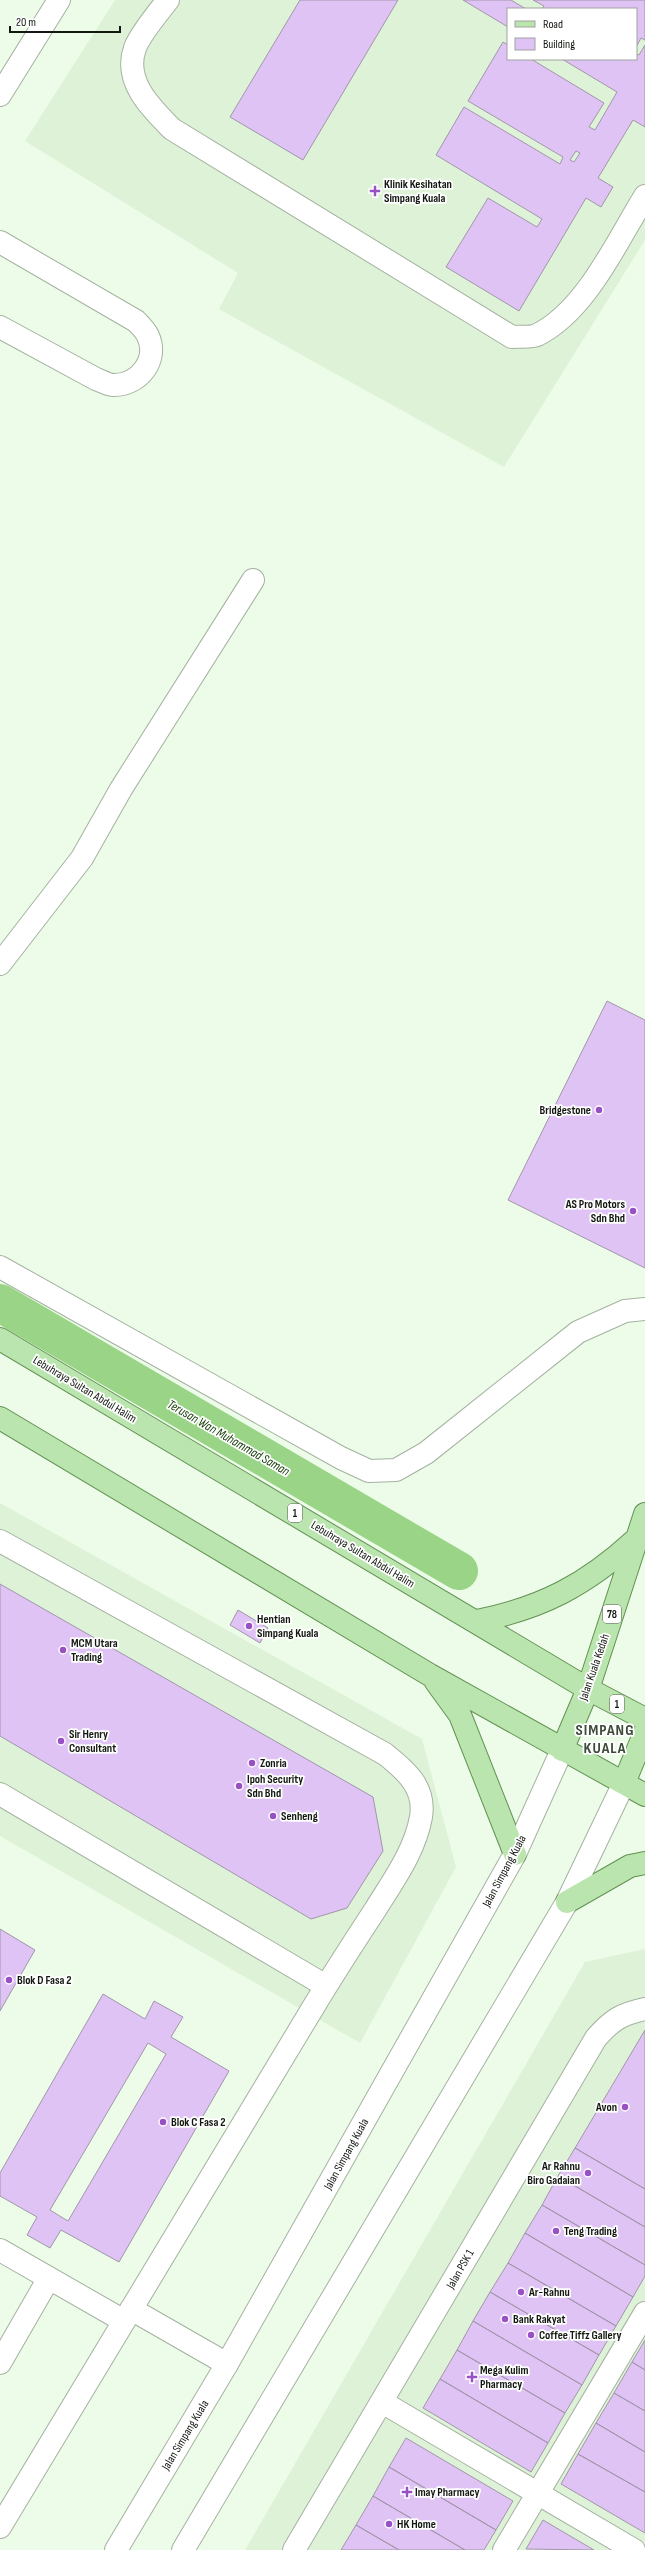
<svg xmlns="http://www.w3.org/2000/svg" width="645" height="2550" font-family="'Sofia Sans Condensed',sans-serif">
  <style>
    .built { fill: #def2d8; fill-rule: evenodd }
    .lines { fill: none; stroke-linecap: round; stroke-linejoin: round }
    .canal { stroke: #99d487; stroke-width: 38 }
    .building { fill: #dfc3f4; stroke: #a196a9; fill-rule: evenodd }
    .lane-casing { stroke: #a4b2a0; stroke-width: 24 }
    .street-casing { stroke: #a4b2a0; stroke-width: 24 }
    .secondary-casing { stroke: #a4b2a0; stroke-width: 24 }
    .primary-casing { stroke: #639154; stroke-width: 24 }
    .lane { stroke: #fff; stroke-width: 22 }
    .street { stroke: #fff; stroke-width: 22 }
    .secondary { stroke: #fff; stroke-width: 22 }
    .primary { stroke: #bbe5af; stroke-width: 22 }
    .poi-dot { fill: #9851c4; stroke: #fff; stroke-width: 1.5 }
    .labels { text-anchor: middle; stroke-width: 3.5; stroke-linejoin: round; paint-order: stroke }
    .shield { fill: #fff; stroke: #595d58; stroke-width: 1 }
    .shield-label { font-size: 11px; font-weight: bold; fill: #121710 }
    .poi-label { font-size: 12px; font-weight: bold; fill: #121710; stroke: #fff; text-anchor: start }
    .street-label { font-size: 12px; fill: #121710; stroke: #fff }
    .water-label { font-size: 13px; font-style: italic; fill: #1a400c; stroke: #fff }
    .district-label { font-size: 16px; font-weight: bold; letter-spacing: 1px; fill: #3e4b3a; stroke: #fff }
  </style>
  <rect width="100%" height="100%" fill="#ecfce8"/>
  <!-- built -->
  <path class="built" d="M115 0H645V240L504 467 219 309 238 273 25 141ZM508 9H636V59H508Z
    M0 1503 422 1739 456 1867 360 2043 0 1836Z
    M645 1949V2550H245L585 1962Z"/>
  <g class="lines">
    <!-- canal -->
    <path class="canal" d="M0 1303 459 1571"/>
  </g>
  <!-- building -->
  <path class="building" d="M300 0H398L303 160 230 117Z
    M463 0H511L526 9H508V27Z
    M533 0H645V40L641 38 636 47V9H542L544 6Z
    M503 42 508 45V59H531L604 103 589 127 595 130 617 92 562 59H636V54L639 55 645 45V127L633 120 598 178 613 187 601 207 586 198 519 311 446 267 488 198 537 227 542 219 436 155 464 107 560 164 563 157 468 101ZM576 151 580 153 574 162 570 160Z
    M607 1001 645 1020V1268L508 1200Z
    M0 1584 373 1797 383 1851 347 1908 311 1919 0 1736Z
    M238 1610 268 1628 260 1643 230 1625Z
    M0 1929 35 1950 0 2011Z
    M103 1994 145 2019 154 2001 183 2017 171 2037 229 2071 119 2262 61 2230 50 2248 27 2235 37 2217 0 2196V2173ZM148 2043 166 2054 68 2221 50 2210Z
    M645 2030V2189L575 2148Z
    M575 2148 645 2189V2227L558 2176Z
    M558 2176 645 2227V2265L542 2205Z
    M542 2205 645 2265V2276L633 2297 525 2233Z
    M525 2233 633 2297 616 2326 508 2263Z
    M508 2263 616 2326 599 2355 490 2292Z
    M490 2292 599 2355 582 2385 473 2321Z
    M473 2321 582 2385 565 2413 457 2350Z
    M645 2340V2370L632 2362Z
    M457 2350 565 2413 548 2443 440 2379Z
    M632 2362 645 2370V2411L614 2393Z
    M440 2379 548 2443 531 2472 423 2408Z
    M614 2393 645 2411V2452L596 2423Z
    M596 2423 645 2452V2492L578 2454Z
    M406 2438 513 2501 496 2530 389 2467Z
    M578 2454 645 2492V2533L561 2484Z
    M389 2467 496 2530 484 2550H465L373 2496Z
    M373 2496 465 2550H399L356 2525Z
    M543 2520 594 2550 526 2549Z
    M356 2525 399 2550H341Z"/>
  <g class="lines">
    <defs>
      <path id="lane" d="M168 0C158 13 140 34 135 48 123 81 151 108 172 129L512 337C519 336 530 338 537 335 586 311 617 241 645 196
        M0 95 59 0
        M0 242 136 321C140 325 146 331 148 336 159 360 139 385 114 385 108 385 102 381 96 379L0 327
        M382 2402 634 2550
        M504 2550 645 2313"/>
      <path id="street" d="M0 964 82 858 121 789 253 580
        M0 1267 341 1458 369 1471 396 1470 426 1453 578 1332 625 1311 645 1309
        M0 1541 385 1754C405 1770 426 1787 421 1817 415 1851 393 1881 375 1910 354 1942 334 1973 314 2006 209 2179 105 2353 0 2527
        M0 1794 326 1986
        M0 2250 124 2321
        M131 2309 227 2364
        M0 2363 49 2278
        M294 2550 596 2038C612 2020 621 2014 645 2009"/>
      <path id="secondary" d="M116 2550 227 2364 515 1854 562 1750
        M183 2550 567 1902 624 1783"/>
      <path id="primary" d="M0 1339 588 1689 645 1719
        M0 1418 430 1675 645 1795
        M477 1621C542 1608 586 1585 635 1540
        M436 1682 460 1715 515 1854
        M562 1750 588 1689 645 1514
        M624 1783 645 1732
        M567 1902 630 1866 645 1863"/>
    </defs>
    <!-- lane casing -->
    <use href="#lane" class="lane-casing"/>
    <!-- street casing -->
    <use href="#street" class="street-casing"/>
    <!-- secondary casing -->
    <use href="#secondary" class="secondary-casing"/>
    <!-- primary casing -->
    <use href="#primary" class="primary-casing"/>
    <!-- lane -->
    <use href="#lane" class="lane"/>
    <!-- street -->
    <use href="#street" class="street"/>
    <!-- secondary -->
    <use href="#secondary" class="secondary"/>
    <!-- primary -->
    <use href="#primary" class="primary"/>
  </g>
  <!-- markers -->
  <g class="poi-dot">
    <path d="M373 185h4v4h4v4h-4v4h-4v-4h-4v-4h4z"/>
    <circle cx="599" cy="1110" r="4"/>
    <circle cx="633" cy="1211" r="4"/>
    <circle cx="249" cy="1626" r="4"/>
    <circle cx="63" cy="1650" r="4"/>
    <circle cx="61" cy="1741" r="4"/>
    <circle cx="252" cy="1763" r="4"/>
    <circle cx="239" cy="1786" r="4"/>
    <circle cx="273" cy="1816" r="4"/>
    <circle cx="9" cy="1980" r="4"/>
    <circle cx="625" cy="2107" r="4"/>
    <circle cx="163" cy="2122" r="4"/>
    <circle cx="588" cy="2173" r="4"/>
    <circle cx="556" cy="2231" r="4"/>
    <circle cx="521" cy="2292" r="4"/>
    <circle cx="505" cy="2319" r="4"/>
    <circle cx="531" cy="2335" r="4"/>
    <path d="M470 2371h4v4h4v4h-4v4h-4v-4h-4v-4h4z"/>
    <path d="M405 2486h4v4h4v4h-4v4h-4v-4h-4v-4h4z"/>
    <circle cx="389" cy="2524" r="4"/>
  </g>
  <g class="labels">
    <!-- shield labels -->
    <g class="shield">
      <rect x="288" y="1504" width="14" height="18" rx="3"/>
      <rect x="603" y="1605" width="18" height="18" rx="3"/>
      <rect x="610" y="1695" width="14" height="18" rx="3"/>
    </g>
    <g class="shield-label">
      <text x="295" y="1517">1</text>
      <text x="612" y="1618">78</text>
      <text x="617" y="1708">1</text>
    </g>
    <!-- poi labels -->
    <g class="poi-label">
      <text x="384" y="188">Klinik Kesihatan<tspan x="384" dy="14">Simpang Kuala</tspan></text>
      <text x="591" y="1114" text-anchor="end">Bridgestone</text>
      <text x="625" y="1208" text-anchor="end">AS Pro Motors<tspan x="625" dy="14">Sdn Bhd</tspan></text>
      <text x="257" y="1623">Hentian<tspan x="257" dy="14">Simpang Kuala</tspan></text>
      <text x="71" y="1647">MCM Utara<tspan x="71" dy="14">Trading</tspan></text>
      <text x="69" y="1738">Sir Henry<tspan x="69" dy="14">Consultant</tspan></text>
      <text x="260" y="1767">Zonria</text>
      <text x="247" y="1783">Ipoh Security<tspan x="247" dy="14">Sdn Bhd</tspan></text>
      <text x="281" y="1820">Senheng</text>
      <text x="17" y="1984">Blok D Fasa 2</text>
      <text x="617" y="2111" text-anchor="end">Avon</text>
      <text x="171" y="2126">Blok C Fasa 2</text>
      <text x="580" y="2170" text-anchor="end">Ar Rahnu<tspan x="580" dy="14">Biro Gadaian</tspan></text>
      <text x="564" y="2235">Teng Trading</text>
      <text x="529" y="2296">Ar-Rahnu</text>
      <text x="513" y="2323">Bank Rakyat</text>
      <text x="539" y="2339">Coffee Tiffz Gallery</text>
      <text x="480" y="2374">Mega Kulim<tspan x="480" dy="14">Pharmacy</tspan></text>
      <text x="415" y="2496">Imay Pharmacy</text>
      <text x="397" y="2528">HK Home</text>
    </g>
    <!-- street labels -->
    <g class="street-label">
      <text transform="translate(85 1389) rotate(31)" y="4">Lebuhraya Sultan Abdul Halim</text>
      <text transform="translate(363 1554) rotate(31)" y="4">Lebuhraya Sultan Abdul Halim</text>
      <text transform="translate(594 1667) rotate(-71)" y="4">Jalan Kuala Kedah</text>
      <text transform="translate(504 1871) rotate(-62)" y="4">Jalan Simpang Kuala</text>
      <text transform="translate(346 2154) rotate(-61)" y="4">Jalan Simpang Kuala</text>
      <text transform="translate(460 2269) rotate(-60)" y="4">Jalan PSK 1</text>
      <text transform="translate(185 2435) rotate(-59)" y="4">Jalan Simpang Kuala</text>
    </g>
    <!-- water labels -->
    <g class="water-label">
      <text transform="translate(229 1437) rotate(30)" y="5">Terusan Wan Muhammad Saman</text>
    </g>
    <!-- district labels -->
    <g class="district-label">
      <text x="605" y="1735">SIMPANG<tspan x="605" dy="18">KUALA</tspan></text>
    </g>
  </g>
  <!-- legend -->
  <rect x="507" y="8" width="130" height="52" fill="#ffffff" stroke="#a0a29f"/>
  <rect x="515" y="21" width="20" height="6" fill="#bbe5af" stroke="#a0a29f"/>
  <text x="543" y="28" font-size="12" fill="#121710">Road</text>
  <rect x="515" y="38" width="20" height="12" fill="#dfc3f4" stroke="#a0a29f"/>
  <text x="543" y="48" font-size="12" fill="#121710">Building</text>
  <!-- scale -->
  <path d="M10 26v6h110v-6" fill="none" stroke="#121710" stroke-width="2"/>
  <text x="16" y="26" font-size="12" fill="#121710" stroke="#ffffff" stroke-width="3" paint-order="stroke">20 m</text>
</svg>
